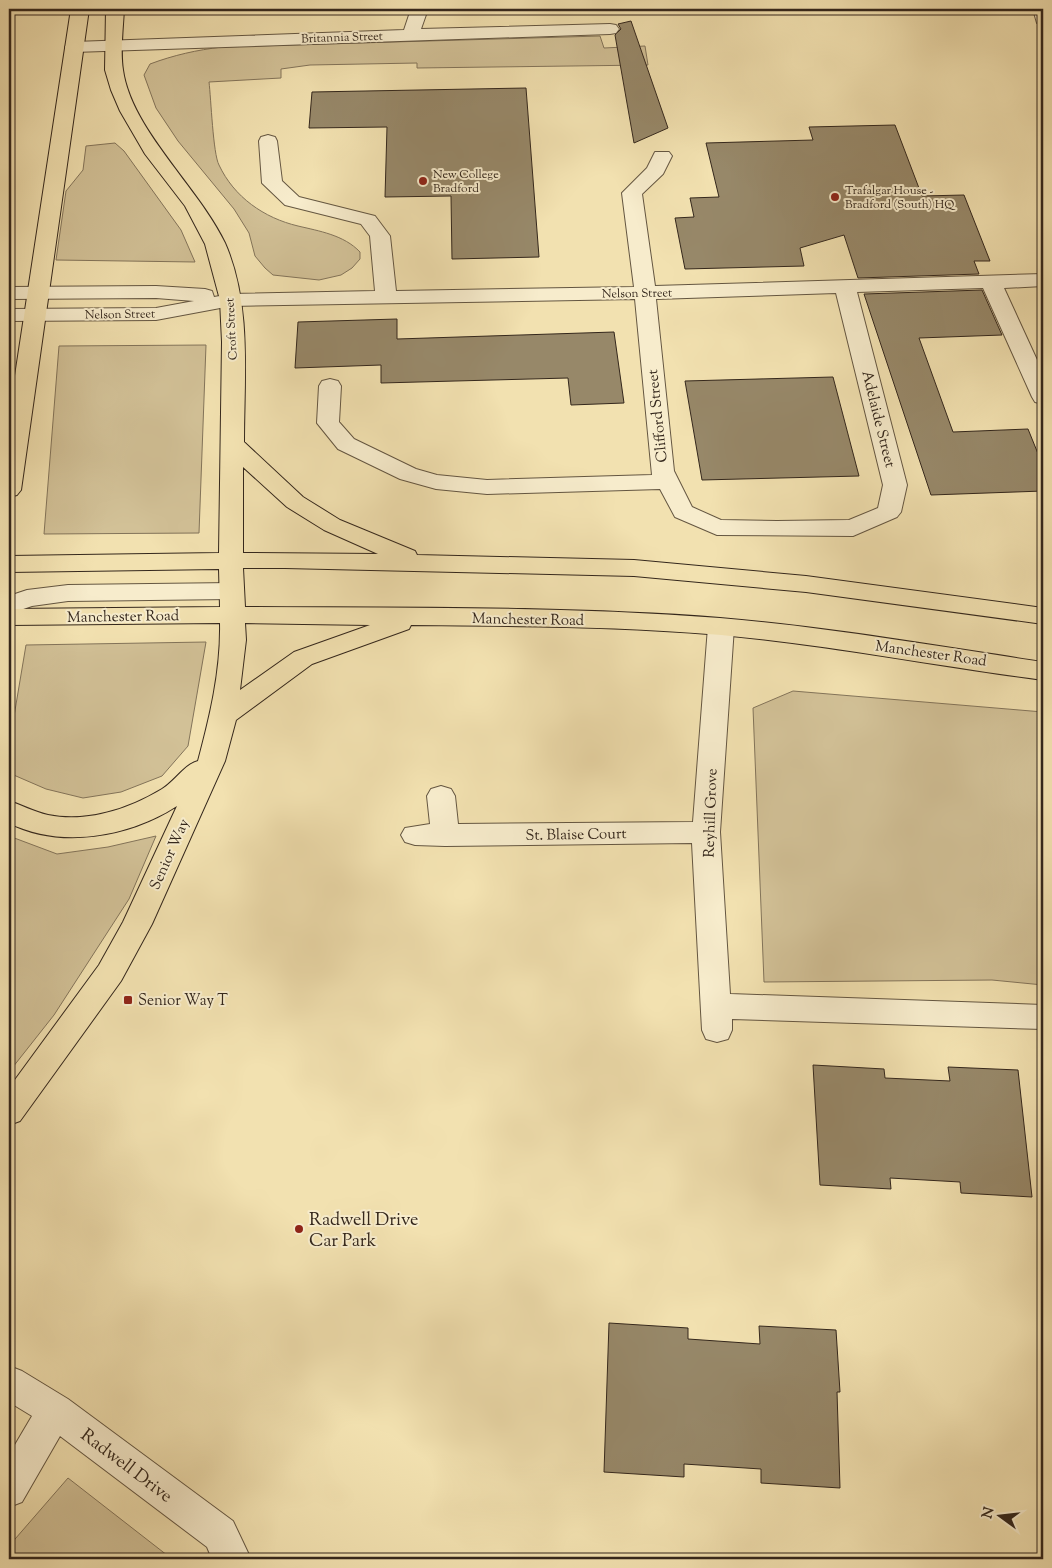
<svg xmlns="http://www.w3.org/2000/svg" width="1052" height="1568" font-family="'Sorts Mill Goudy',serif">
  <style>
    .green { fill: #d2c197; stroke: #83745a }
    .building { fill: #978869; stroke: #34271c }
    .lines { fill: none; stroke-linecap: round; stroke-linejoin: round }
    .minor-casing { stroke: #645641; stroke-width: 2 }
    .major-casing { stroke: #34271c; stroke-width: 2 }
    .minor { fill: #f7eccc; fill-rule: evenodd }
    .major { fill: #f2e1b0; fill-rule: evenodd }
    .poi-dot { fill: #8f2418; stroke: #f7eccc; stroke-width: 2 }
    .labels { text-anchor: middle; stroke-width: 4; stroke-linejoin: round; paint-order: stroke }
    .far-street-label { font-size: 12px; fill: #34271c; stroke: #f7eccc }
    .far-poi-label { font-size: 12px; fill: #34271c; stroke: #f7eccc; text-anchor: start }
    .street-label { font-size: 15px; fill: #34271c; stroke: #f7eccc }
    .poi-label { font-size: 15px; fill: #34271c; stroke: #f7eccc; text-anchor: start }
    .near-poi-label { font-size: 18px; fill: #34271c; stroke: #f7eccc; text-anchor: start }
    .near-street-label { font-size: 18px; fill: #34271c; stroke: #f7eccc }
  </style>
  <rect width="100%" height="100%" fill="#f2e1b0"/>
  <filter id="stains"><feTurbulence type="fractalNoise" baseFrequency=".004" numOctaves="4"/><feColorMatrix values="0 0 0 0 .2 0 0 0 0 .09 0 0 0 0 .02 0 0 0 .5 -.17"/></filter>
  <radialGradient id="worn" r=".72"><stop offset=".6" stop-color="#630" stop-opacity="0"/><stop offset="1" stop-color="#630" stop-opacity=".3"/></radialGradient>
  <!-- green -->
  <path class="green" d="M600 36 604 48 645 46 648 65 417 68V63L310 65 281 69V78L209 82C211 98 213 154 219 165 234 197 264 218 298 226 319 231 344 235 360 252V259L352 268 341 275 319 280 273 275 265 268 255 256 249 233 234 209 178 141 156 108 144 75 150 64C174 55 197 50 222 47Z
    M115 143 124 151 181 230 195 262 56 260 66 191 83 170 86 146Z
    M206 345 199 533 44 534 59 346Z
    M206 642 188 746 162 776 121 792 83 798 46 789 9 773V746L26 645Z
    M793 691 1043 712V985L992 980 764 982 753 708Z
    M9 836 57 854 108 847 156 836 129 899 54 1015 9 1072Z
    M68 1478 172 1559H9V1546Z"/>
  <!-- building -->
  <path class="building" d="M631 21 668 128 634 143 615 35 621 29 618 24Z
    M526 88 539 257 452 259 451 196 385 197 387 127 309 128 312 92Z
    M895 125 922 196 964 195 990 261H974L979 274 858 278 844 235 800 248 804 266 685 269 675 218 694 217 690 198 719 197 706 143 813 140 809 127Z
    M982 290 1002 335 919 338 953 432 1028 429 1043 466V491L931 495 864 294Z
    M397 319V339L614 332 624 403 571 405 568 378 381 383V365L295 368 298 322Z
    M833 377 859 476 702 480 685 381Z
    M813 1065 884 1069 885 1078 950 1081 948 1067 1018 1070 1032 1197 961 1193 960 1182 890 1178 891 1189 820 1185Z
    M609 1323 688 1328V1339L760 1344 759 1326 836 1330 840 1392H837L840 1488 761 1483V1469L684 1464V1477L604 1472Z"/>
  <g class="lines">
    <defs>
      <path id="minor" d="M411 9H428L421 29 610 24 616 25 619 29 616 33 610 34 74 52 68 51 65 47 68 43 74 42 404 30Z
        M1033 9H1043V24L1037 23Z
        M268 135 275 137 277 141 282 181 299 197 375 216 390 236 396 291 634 287 622 193 647 168 655 152H669L672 156 663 174 642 194 655 286 1043 274V286L1004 288 1043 373V404L1035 402 1032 397 983 288 857 292 907 485 901 512 897 517 853 536 717 535 675 517 660 489 487 494 436 489 400 479 338 449 317 423 319 386 322 381 330 379 338 381 341 386 339 422 354 439 416 469 437 475 487 480 652 475 635 299 231 306 156 320 9 321V309L156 308 194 301 156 298 9 299V287L156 286 205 289 212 291 214 297 231 294 375 291 370 236 361 224 285 205 262 183 259 141 261 137ZM836 293 883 485 878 508 849 520 777 521 721 520 692 507 674 471 656 299Z
        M232 583 241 585 244 591 241 597 232 599 68 601 32 606 9 614V596L27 590 68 585Z
        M721 619 730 621 734 627 720 832 730 994 1043 1005V1029L732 1019V1030L728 1039 717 1042 706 1039 702 1030 692 843 445 846 415 845 405 842 401 835 405 828 430 824 427 796 431 789 441 786 451 789 455 796 458 824 693 822 708 627 712 621Z
        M9 1366 22 1371 68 1399 233 1521 251 1559H212L207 1547 60 1436 22 1502 9 1507V1455L32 1416 9 1402Z"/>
      <path id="major" d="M71 9H89L21 490 17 495 9 497V415Z
        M106 9H124C123 29 120 51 123 70 131 129 199 188 225 243 252 304 244 377 244 442L303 497 340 520 415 551 417 555 634 560 806 576 1043 608V624L806 592 634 576 285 568H243L245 607C403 608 562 606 720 618 828 627 936 646 1043 662V680C936 666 829 645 721 635 618 626 515 626 411 625L409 629 312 664 236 720 225 761 152 924 121 981 20 1121 9 1125V1088L99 965 123 922 177 806C129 837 61 849 9 823V801C22 805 34 812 48 815 87 823 129 809 162 789 174 782 185 764 198 761 210 716 221 670 220 623L9 625V609L220 607 219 569 9 572V556L219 553 222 342 220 300 205 244 185 206 145 154 120 111 111 90 105 70ZM243 467 287 507 324 530 378 554 243 553ZM245 623 370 625 294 652 240 690 246 640Z"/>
    </defs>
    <!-- minor casing -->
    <use href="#minor" class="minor-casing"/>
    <!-- major casing -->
    <use href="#major" class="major-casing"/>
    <!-- minor -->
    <use href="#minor" class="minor"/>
    <!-- major -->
    <use href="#major" class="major"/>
  </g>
  <!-- markers -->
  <g class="poi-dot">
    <circle cx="423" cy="181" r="5"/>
    <circle cx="835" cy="197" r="5"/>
    <rect x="123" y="995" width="10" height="10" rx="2.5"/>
    <circle cx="299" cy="1229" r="5"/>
  </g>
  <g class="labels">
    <!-- far-street labels -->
    <g class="far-street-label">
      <text transform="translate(342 37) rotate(-2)" y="4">Britannia Street</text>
      <text transform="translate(637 293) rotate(-1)" y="4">Nelson Street</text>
      <text transform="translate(120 314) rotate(-1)" y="4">Nelson Street</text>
      <text transform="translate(231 329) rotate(-93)" y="4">Croft Street</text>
    </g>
    <!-- far-poi labels -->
    <g class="far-poi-label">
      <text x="433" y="178">New College<tspan x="433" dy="14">Bradford</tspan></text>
      <text x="845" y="194">Trafalgar House -<tspan x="845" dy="14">Bradford (South) HQ</tspan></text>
    </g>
    <!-- street labels -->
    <g class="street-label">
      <text transform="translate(657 416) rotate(-96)" y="5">Clifford Street</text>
      <text transform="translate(879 419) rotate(76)" y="5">Adelaide Street</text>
      <text transform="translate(123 616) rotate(-1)" y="5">Manchester Road</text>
      <text transform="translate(528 619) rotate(1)" y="5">Manchester Road</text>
      <text transform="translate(931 653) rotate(8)" y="5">Manchester Road</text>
      <text transform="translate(710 813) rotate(-88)" y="5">Reyhill Grove</text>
      <text transform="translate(576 834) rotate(-1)" y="5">St. Blaise Court</text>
      <text transform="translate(169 854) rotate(-66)" y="5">Senior Way</text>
    </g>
    <!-- poi labels -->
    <g class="poi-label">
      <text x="138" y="1005">Senior Way T</text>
    </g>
    <!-- near-poi labels -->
    <g class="near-poi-label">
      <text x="309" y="1225">Radwell Drive<tspan x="309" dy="21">Car Park</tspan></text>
    </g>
    <!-- near-street labels -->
    <g class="near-street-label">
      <text transform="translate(127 1465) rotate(37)" y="6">Radwell Drive</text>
    </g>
  </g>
  <!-- margin -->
  <rect width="1052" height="1568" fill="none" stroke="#f2e1b0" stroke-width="30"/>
  <rect x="10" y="10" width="1032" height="1548" fill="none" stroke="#34271c" stroke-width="2.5"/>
  <rect x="15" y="15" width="1022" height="1538" fill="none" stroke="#34271c"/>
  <!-- north arrow -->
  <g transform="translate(1000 1516) rotate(285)" stroke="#f7eccc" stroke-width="4" paint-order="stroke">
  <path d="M0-4L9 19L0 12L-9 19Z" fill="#34271c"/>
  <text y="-8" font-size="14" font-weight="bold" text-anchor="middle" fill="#34271c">N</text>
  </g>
  <rect width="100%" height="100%" filter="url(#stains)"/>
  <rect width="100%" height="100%" fill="url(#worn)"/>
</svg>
